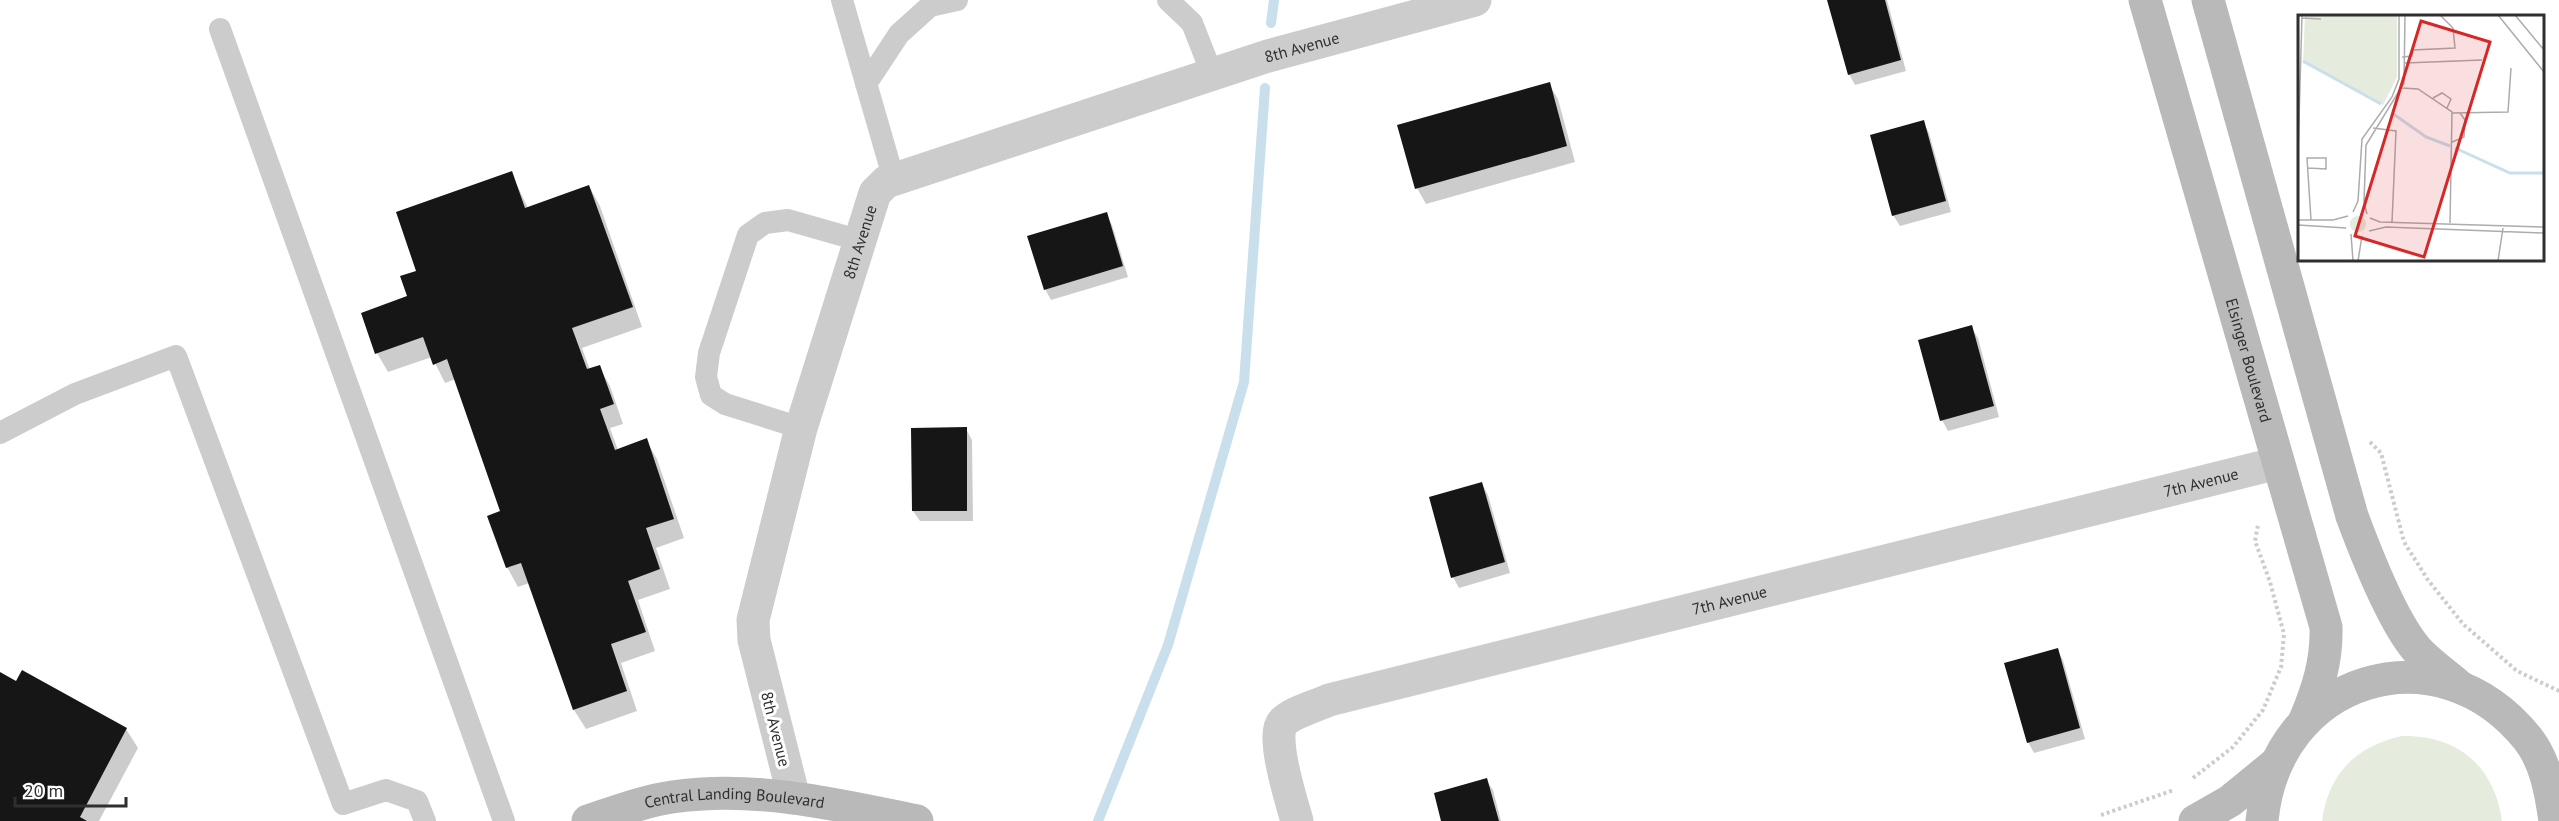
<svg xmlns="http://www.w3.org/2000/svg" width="2559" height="821" font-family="'PT Sans',sans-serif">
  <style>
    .green { fill: #e5ecdd }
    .shadow { fill: #0003 }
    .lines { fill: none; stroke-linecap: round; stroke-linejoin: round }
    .stream { stroke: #c9dfec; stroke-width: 10 }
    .building { fill: #161616 }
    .path { stroke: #ccc; stroke-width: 4; stroke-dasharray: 3 3; stroke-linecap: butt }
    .lane { stroke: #ccc; stroke-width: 22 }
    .street { stroke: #ccc; stroke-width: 33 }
    .secondary { stroke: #b9b9b9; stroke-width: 33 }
    .labels { text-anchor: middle; stroke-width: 6; stroke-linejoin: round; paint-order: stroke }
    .street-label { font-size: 16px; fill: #2f2f2f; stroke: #fff }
    .inset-river { fill: none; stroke: #c9dfec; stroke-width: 3 }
    .inset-road { fill: none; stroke: #acacac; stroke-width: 1.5 }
    .view { fill: #d62828; fill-opacity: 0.15; stroke: #d62828; stroke-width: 3 }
    .inset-edge { fill: none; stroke: #2f2f2f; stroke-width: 3 }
  </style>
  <rect width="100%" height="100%" fill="#fff"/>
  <!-- green -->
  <path class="green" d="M2402 736C2457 735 2494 765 2502 821H2322C2328 774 2356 746 2402 736Z"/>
  <!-- shadow -->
  <path class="shadow" d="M1828 0H1887L1906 71 1855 85 1849 74Z
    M1549 84 1558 99 1575 162 1426 204 1417 188Z
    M1923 122 1929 133 1951 212 1900 226 1893 215Z
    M511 173 528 208 589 186 600 206 642 327 582 348 590 370 599 367 610 386 623 424 610 428 618 450 646 440 657 459 684 538 656 548 670 589 638 600 655 651 621 663 637 711 586 729 574 710 529 583 518 587 507 567 502 511 456 379 445 383 432 357 388 372 377 353 409 297 418 272Z
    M1106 214 1112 225 1128 277 1051 300 1045 289Z
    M1971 327 1978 338 1999 417 1948 431 1942 420Z
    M966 429 972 440 973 521H920L913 511Z
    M1482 484 1488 495 1510 573 1459 588 1453 577Z
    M2057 650 2063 660 2085 739 2034 753 2028 742Z
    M0 674 126 729 138 748 99 821H0Z
    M1486 780 1493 790 1501 821H1443Z"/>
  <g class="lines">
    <!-- stream -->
    <path class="stream" d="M1271 23 1274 0
      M1098 821 1168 645 1244 382 1265 88"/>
  </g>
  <!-- building -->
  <path class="building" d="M1827 0H1885L1901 60 1848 75Z
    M1550 82 1567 146 1415 189 1397 125Z
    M1924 120 1946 201 1892 216 1870 135Z
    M512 171 525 208 589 185 633 307 572 328 587 369 600 365 614 404 600 409 615 450 647 438 674 519 646 528 660 569 628 581 646 632 611 644 627 691 573 710 521 563 506 568 487 516 500 511 447 359 433 365 423 337 375 354 361 313 407 296 400 276 416 271 396 212Z
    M1107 212 1123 266 1044 290 1027 236Z
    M1972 325 1994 406 1940 421 1918 340Z
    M967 427V511H912L911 428Z
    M1482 482 1505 562 1451 578 1429 497Z
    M2058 648 2080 728 2027 743 2004 663Z
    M22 670 127 728 80 817 87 821H0V672L16 681Z
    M1487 778 1499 821H1441L1434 793Z"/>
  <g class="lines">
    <!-- path -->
    <path class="path" d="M2370 442 2381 453 2404 542 2428 580 2463 624 2517 671 2559 691
      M2193 778 2233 747 2263 710 2281 667 2284 634 2270 582 2255 541 2258 525
      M2101 815 2174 790"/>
    <!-- lane -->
    <path class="lane" d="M842 0 894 180
      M1168 0 1192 23 1212 74
      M220 29 504 821
      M866 84 899 34 930 6 957 0
      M801 428 725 404 711 395 706 377 709 353 748 235 765 223 788 220 858 240
      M0 433 75 394 176 356 343 804 386 790 417 801 425 821"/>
    <!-- street -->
    <g class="street">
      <path id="s1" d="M794 798 754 640 753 620 801 428 875 193 886 182 1268 56 1475 0"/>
      <path id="s2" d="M1297 821C1292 803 1270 735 1283 722 1293 712 1316 706 1329 700L2278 463"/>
    </g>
    <!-- secondary -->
    <g class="secondary">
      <path id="s3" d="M2145 0 2326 627C2327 661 2318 689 2305 720"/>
      <path d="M2208 0 2352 516C2365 551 2394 626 2420 653 2432 665 2446 675 2459 686"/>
      <path id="s4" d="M588 821C615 812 644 801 672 797 754 785 836 804 917 821"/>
      <path d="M2195 821 2230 801 2274 765"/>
      <path d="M2262 821C2275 677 2438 626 2528 739 2546 762 2551 793 2555 821"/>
    </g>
  </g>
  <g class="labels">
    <!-- street labels -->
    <g class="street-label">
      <text dy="6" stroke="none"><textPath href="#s1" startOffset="1080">8th Avenue</textPath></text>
      <text dy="6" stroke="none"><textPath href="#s1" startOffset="576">8th Avenue</textPath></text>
      <text dy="6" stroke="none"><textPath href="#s3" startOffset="375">Elsinger Boulevard</textPath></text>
      <text dy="6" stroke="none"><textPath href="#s2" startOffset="1052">7th Avenue</textPath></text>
      <text dy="6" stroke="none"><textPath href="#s2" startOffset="566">7th Avenue</textPath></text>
      <text transform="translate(776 729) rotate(76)" y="6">8th Avenue</text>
      <text dy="6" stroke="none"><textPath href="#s4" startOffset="150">Central Landing Boulevard</textPath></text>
    </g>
  </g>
  <!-- overview -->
  <g transform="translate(2298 15)">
    <rect width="246" height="246" fill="#fff"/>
    <path d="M7 0H99V62L85 90 5 48ZM52 209a8 8 0 1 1 16 0a8 8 0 1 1-16 0Z" fill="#e5ecdd"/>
    <path class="inset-river" d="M5 46 83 89M94 98 128 122 152 131M157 133 212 158H246"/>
    <path class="inset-road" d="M200 0 246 57M217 0 246 35M4 3 23 4M104 42 114 41 115 35 157 33 155 13 142 0M107 48 184 45M104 73 120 74 154 97 152 208M135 83 144 78 153 84 149 93M154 98 210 97 213 53M75 113 98 116 94 207M154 127 166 122 167 105 162 98M0 140 4 0M10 153 28 154V143H9L13 205M55 197 60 186 64 124 94 82 101 64V0M69 199 66 187 68 130 106 68 107 0M72 203 82 207 246 212M0 205H35L50 201M0 210 48 213M71 216 88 212 246 218M53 219 55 246M60 246 64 221M200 246 205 213"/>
    <path class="view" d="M123 6 192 27 126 242 57 221Z"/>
    <rect width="246" height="246" class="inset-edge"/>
  </g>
  <!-- scale -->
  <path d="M15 797v9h111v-9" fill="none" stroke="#2f2f2f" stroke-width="3"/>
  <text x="24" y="797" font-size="18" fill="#2f2f2f" stroke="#ffffff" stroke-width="4.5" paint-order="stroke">20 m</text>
</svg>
